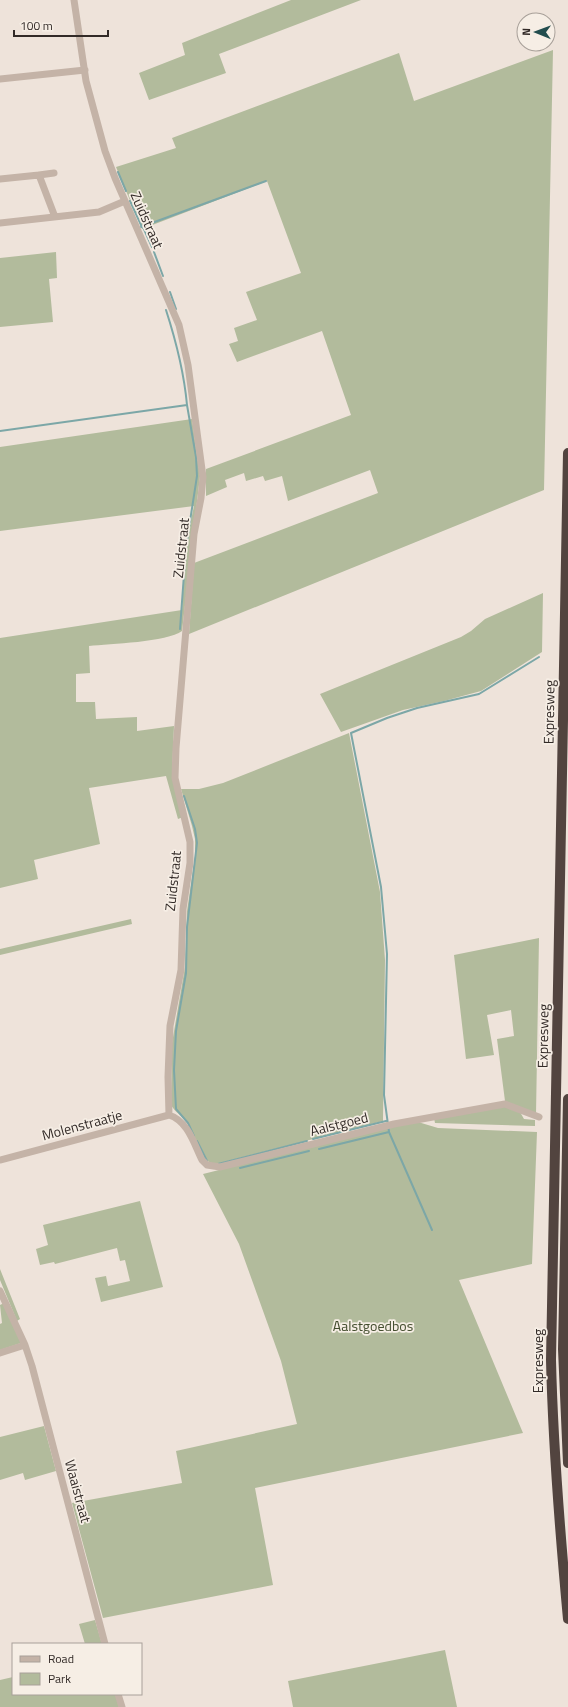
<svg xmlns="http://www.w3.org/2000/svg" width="568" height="1707" font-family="'Titillium Web',sans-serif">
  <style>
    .green { fill: #b2bb9c }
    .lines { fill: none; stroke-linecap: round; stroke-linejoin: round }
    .stream { stroke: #7ca7a7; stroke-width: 2 }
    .minor { stroke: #c4b3a7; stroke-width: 7 }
    .highway { stroke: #52443f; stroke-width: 10 }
    .labels { text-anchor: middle; stroke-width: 3.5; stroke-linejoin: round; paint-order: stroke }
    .street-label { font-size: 14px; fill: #322a27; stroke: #f6eee5 }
    .park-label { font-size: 14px; fill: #434d2e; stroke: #f6eee5 }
  </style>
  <rect width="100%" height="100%" fill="#eee3da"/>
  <!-- green -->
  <path class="green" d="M291 0H361L219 54 226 73 149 100 139 73 185 55 182 43Z
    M553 50 544 490 189 634 194 563 378 493 370 470 288 501 282 476 265 481 263 476 246 481 244 473 225 480 227 487 206 496V469L351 415 322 331 237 362 229 344 238 341 234 328 257 320 246 292 301 273 267 181 142 229 116 167 176 148 172 138 399 53 414 101Z
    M56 252 57 278 49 279 53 322 0 327V258Z
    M192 419 200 476 182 631C167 642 110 644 89 646L90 673 76 674V702H95L96 719 137 717V731L174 726 172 775 183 817 178 819 166 776 89 788 100 844 34 860 38 879 0 888V638L182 610 186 544 194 506 0 531V447Z
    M543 593 542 652 481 691 444 701 403 710 341 732 320 694 461 637 471 631 485 619Z
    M349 733 380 892 385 960 383 1121 220 1163H210C197 1151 195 1131 184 1119 179 1113 175 1112 171 1105L172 1043 185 967 187 911 195 856V839L192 826 181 789H199L223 783Z
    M131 919 132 924 0 955V949Z
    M539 938 536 1115 505 1101 497 1039 514 1036 511 1010 487 1015 494 1055 466 1059 454 955Z
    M505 1106 520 1112 524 1119 535 1120V1126L435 1123 434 1118Z
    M418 1122 438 1128 537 1132 532 1264 459 1280 523 1433 255 1488 273 1585 103 1618 72 1503 182 1483 176 1451 297 1424 281 1361 239 1244 203 1174 394 1126Z
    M140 1201 163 1287 101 1302 95 1278 106 1276 108 1286 130 1281 125 1260 120 1261 117 1248 55 1264 54 1262 40 1265 36 1249 48 1245 43 1225Z
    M0 1269 20 1319 17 1321 0 1280Z
    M4 1303 21 1343 0 1350V1324L2 1323 0 1305Z
    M44 1426 56 1471 25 1480 23 1473 0 1480V1437Z
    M95 1620 102 1644H85L79 1624Z
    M445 1650 457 1707H293L288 1681Z
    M13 1677V1694H116L119 1707H0V1680Z"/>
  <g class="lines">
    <!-- stream -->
    <path class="stream" d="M118 172 126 191
      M130 201 142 227
      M141 227 266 181
      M143 227 152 247
      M154 252 163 276
      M170 292 176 309
      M0 431 187 405C184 372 176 341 166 310
      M180 629 186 547 197 476 196 457 187 405
      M184 796 195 829 197 843 187 927 186 973 176 1031 174 1070 176 1109 188 1123 194 1136
      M313 1139 386 1121
      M197 1141 207 1161
      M319 1149 389 1132
      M218 1164 307 1141
      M240 1168 309 1151
      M432 1230 389 1132 384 1095 387 954 381 887 351 733 387 718 417 708 479 694 539 657"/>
    <!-- minor -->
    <path class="minor" d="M74 0 86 81 105 151 115 178 179 325 188 365 203 477 201 498 194 534 176 748 175 778 190 842V863L183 909 181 970 170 1026 168 1077 169 1115
      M0 79 85 70
      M54 173 39 175 55 217
      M0 179 39 175
      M0 223 99 212 125 201
      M169 1115C188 1121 194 1144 202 1160L207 1165 220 1167 394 1124 505 1104 539 1117
      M0 1160 169 1115
      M0 1291 25 1345 32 1366 105 1644
      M0 1353 25 1345
      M118 1694 122 1707"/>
    <!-- highway -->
    <path class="highway" d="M568 453 551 1360C553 1447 560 1533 568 1619
      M568 1099 563 1349 568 1463"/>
  </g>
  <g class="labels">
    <!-- street labels -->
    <g class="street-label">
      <text transform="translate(147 220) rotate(66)" y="5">Zuidstraat</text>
      <text transform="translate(181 548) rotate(-84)" y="5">Zuidstraat</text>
      <text transform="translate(549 712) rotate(-89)" y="5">Expresweg</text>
      <text transform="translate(173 881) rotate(-84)" y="5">Zuidstraat</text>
      <text transform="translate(543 1036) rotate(-89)" y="5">Expresweg</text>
      <text transform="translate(339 1124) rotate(-14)" y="5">Aalstgoed</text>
      <text transform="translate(82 1125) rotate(-15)" y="5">Molenstraatje</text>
      <text transform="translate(538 1361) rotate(-90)" y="5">Expresweg</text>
      <text transform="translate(78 1491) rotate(75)" y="5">Waaistraat</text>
    </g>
    <!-- park labels -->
    <g class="park-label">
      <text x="373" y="1331">Aalstgoedbos</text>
    </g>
  </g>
  <!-- legend -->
  <rect x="12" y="1643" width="130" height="52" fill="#f6eee5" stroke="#a8a099"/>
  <rect x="20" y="1656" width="20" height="6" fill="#c4b3a7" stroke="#a8a099"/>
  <text x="48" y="1663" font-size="12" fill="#322a27">Road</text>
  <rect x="20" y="1673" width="20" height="12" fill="#b2bb9c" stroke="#a8a099"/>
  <text x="48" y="1683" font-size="12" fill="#322a27">Park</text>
  <!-- north arrow -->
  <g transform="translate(536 32) rotate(271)"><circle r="19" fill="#f6eee5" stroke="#a8a099"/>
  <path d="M0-3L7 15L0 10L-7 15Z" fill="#224d4e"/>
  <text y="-6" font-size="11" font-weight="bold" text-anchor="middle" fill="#322a27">N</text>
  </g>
  <!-- scale -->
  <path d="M14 30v6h94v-6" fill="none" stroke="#322a27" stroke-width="2"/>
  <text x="20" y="30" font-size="12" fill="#322a27" stroke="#f6eee5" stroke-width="3" paint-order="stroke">100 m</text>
</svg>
